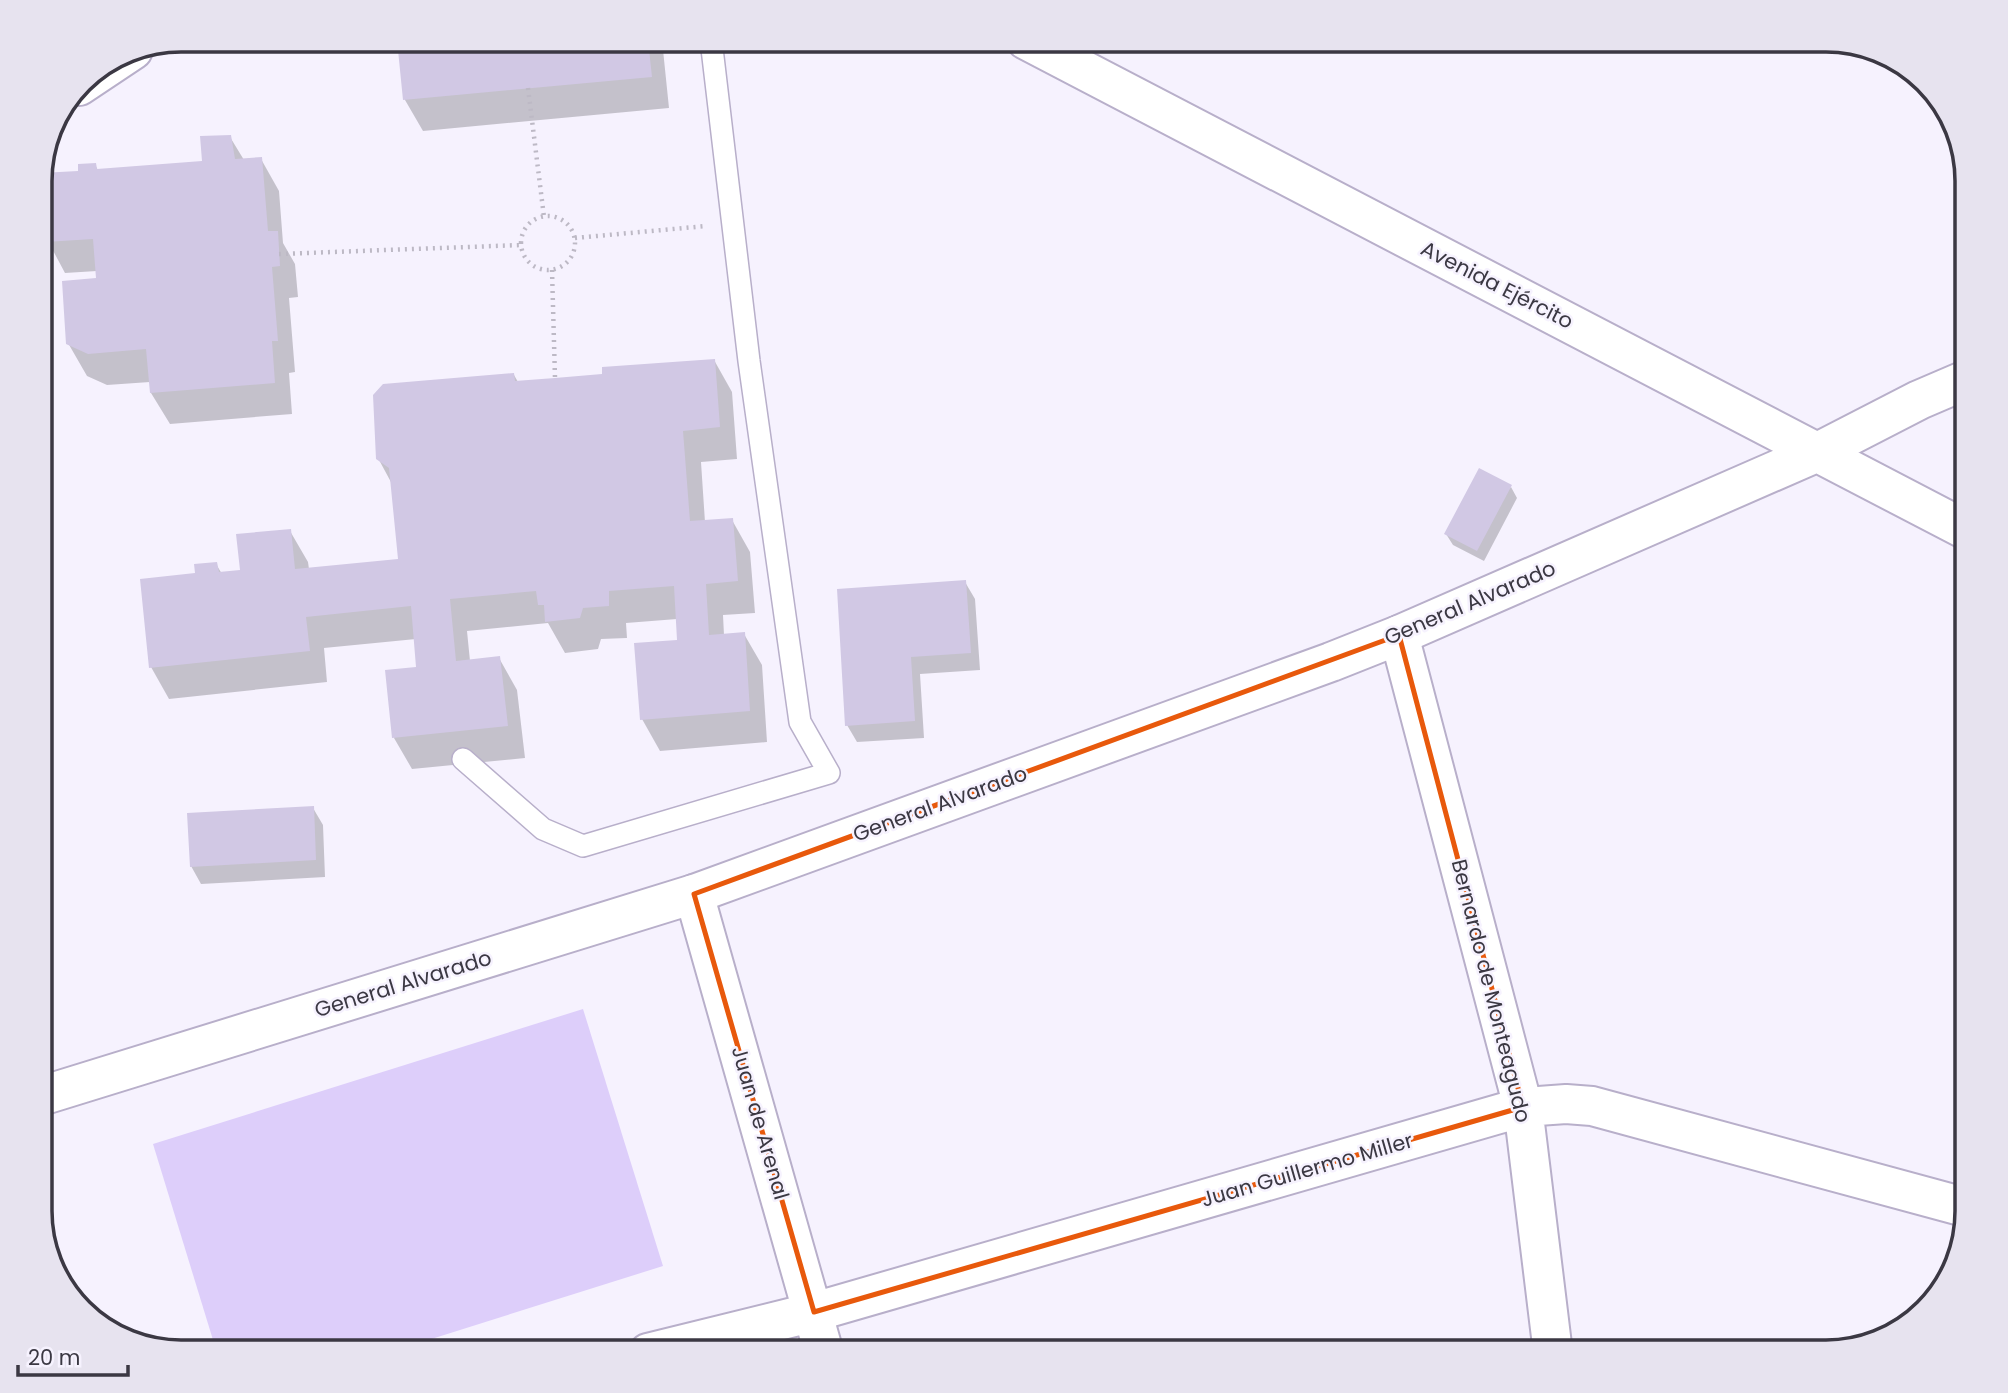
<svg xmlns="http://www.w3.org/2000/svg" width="2008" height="1393" font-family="Poppins,sans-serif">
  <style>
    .green { fill: #ddcefa }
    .shadow { fill: #0003 }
    .building { fill: #d1c8e4 }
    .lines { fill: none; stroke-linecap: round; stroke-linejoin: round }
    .lane-casing { stroke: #b8afca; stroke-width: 24 }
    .street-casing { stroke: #b8afca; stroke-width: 42 }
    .secondary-casing { stroke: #b8afca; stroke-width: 42 }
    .path { stroke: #bdb9c5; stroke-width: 4.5; stroke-dasharray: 2 5; stroke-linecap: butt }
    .lane { stroke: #fff; stroke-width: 21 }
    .street { stroke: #fff; stroke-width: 38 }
    .secondary { stroke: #fff; stroke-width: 38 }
    .marked { fill: none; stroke: #e8590c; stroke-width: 5; stroke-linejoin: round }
    .labels { text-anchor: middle; stroke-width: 5; stroke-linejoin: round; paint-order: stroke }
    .street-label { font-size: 21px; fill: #3b3843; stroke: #f6f2fe }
    .rim { fill: none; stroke: #3b3843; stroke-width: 3.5 }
  </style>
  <rect width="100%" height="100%" fill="#f6f2fe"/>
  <!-- green -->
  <path class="green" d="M583 1009 663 1266 387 1353H217L153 1144Z"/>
  <!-- shadow -->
  <path class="shadow" d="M399 40H662L669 108 423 131 405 100Z
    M230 137 244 160 261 159 279 191 283 243 295 264 298 297 289 298 295 372 289 373 292 414 170 424 151 393 150 382 107 385 87 376 68 343 98 280 97 271 65 273 41 228V194H44L95 165 98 170 204 163Z
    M714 360 732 392 737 459 701 462 705 522 732 520 750 552 755 613 723 615 724 635 744 634 762 665 767 742 660 751 642 719 679 641 677 619 626 623 627 638 601 639 598 649 565 653 548 623 467 631 470 661 499 658 517 690 525 758 412 769 394 738 418 668 416 639 324 648 327 682 169 699 151 667 197 574 216 564 222 574 242 572 290 531 308 562 309 569 400 560 392 484 378 458 514 375 518 382 604 375Z
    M1511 487 1517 498 1484 561 1453 545 1446 534Z
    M965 582 975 599 980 670 920 674 924 738 857 742 847 725Z
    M313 808 323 825 325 877 201 884 191 866Z"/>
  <!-- building -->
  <path class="building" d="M397 40H648L652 77 403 100Z
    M231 135 235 159 262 157 268 231H278L280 266 272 267 278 341H272L275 383 150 393 146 349 88 354 66 344 62 281 96 278 93 239 45 242V227H41V193L42 192 41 173 78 171V164L96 163 97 169 202 161 200 136Z
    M715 359 720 427 683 431 690 521 733 518 738 581 706 584 709 635 745 632 750 711 640 720 634 643 677 640 674 586 609 591V606L583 608 580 618 545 622 544 605H538L536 591 450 599 456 661 500 656 508 726 392 738 385 670 416 667 411 606 306 617 310 651 149 668 140 579 195 573 194 564 217 562 219 572 240 570 236 534 291 529 295 569 398 559 389 468 376 459 373 395 383 384 514 373 515 381 555 378 602 374V367Z
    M1479 468 1512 485 1477 551 1444 534Z
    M966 580 971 653 911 657 915 721 845 726 837 589Z
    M314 806 316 860 190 867 187 813Z"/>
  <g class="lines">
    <defs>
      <path id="lane" d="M463 759 543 829 583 846 829 773 800 722 749 361 711 40"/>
      <path id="street" d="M79 86 133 50
        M1818 452 1919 400 1968 379
        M1399 635 1523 1107 1553 1353
        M694 894 824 1353
        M648 1353 814 1312 1523 1107 1566 1104 1592 1106 1968 1208"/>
      <path id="secondary" d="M1026 40 1968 531
        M41 1096 694 894 1331 662 1399 635 1818 452"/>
    </defs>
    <!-- lane casing -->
    <use href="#lane" class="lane-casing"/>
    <!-- street casing -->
    <use href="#street" class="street-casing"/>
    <!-- secondary casing -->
    <use href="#secondary" class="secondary-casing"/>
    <!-- path -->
    <path class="path" d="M528 88 544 217
      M521 243a27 27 0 1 1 54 0a27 27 0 1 1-54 0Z
      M575 238 706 226
      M279 254 521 245
      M552 270 555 378"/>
    <!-- lane -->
    <use href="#lane" class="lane"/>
    <!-- street -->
    <use href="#street" class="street"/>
    <!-- secondary -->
    <use href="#secondary" class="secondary"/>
  </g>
  <!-- marked area -->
  <path class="marked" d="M1399 635 1523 1107 814 1312 694 894Z"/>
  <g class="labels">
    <!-- street labels -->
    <g class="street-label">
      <text transform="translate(1497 285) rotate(27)" y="7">Avenida Ejército</text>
      <text transform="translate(1470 603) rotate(-23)" y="7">General Alvarado</text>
      <text transform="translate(940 804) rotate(-20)" y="7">General Alvarado</text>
      <text transform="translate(403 984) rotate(-17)" y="7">General Alvarado</text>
      <text transform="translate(1491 991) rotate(76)" y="7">Bernardo de Monteagudo</text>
      <text transform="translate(760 1123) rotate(74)" y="7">Juan de Arenal</text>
      <text transform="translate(1307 1170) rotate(-16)" y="7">Juan Guillermo Miller</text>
    </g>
  </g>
  <!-- crop -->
  <path d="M0 0H2008V1393H0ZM181 52H1826A129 129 0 0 1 1955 181V1211A129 129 0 0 1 1826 1340H181A129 129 0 0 1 52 1211V181A129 129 0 0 1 181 52Z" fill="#e7e3ef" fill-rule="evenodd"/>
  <path class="rim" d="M181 52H1826A129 129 0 0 1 1955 181V1211A129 129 0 0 1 1826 1340H181A129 129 0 0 1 52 1211V181A129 129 0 0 1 181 52Z"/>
  <!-- scale -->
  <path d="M18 1365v10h110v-10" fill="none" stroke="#3b3843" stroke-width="3.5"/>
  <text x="28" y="1365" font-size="21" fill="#3b3843" stroke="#f6f2fe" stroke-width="5" paint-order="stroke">20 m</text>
</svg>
